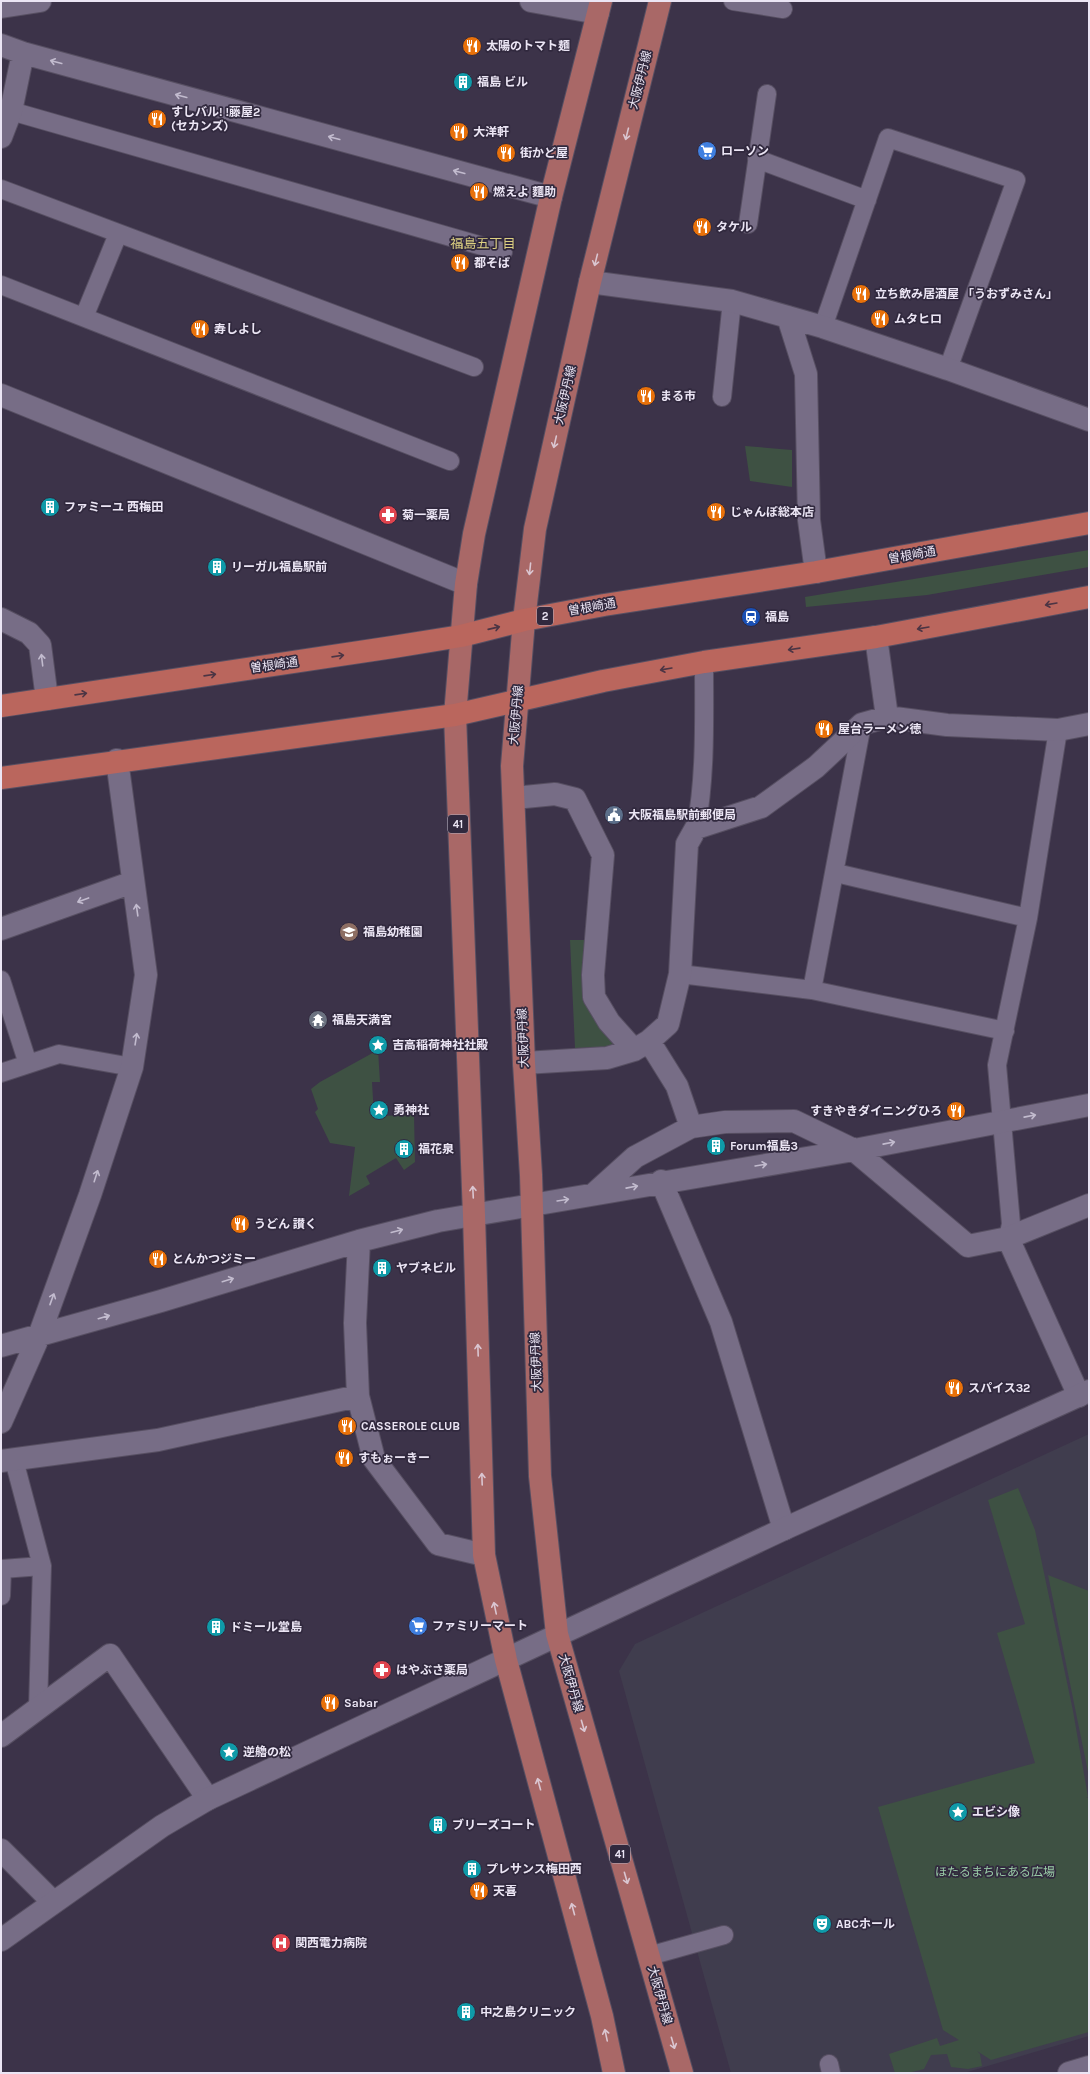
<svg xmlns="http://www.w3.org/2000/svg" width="1090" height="2074" font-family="Karla,'Noto Sans JP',sans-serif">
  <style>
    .commercial { fill: #403d4e }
    .green { fill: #3e5143 }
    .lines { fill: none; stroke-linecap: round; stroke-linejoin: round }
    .service-casing { stroke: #574f62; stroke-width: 20 }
    .minor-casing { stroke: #574f62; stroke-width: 24 }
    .tertiary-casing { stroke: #574f62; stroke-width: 24 }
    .primary-casing { stroke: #574f62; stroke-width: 24 }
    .trunk-casing { stroke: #574f62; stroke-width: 24 }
    .service { stroke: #776d86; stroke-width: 18 }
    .minor { stroke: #776d86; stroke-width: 22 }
    .tertiary { stroke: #776d86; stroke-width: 22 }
    .primary { stroke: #a96867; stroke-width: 22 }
    .trunk { stroke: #ba665d; stroke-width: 22 }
    .oneway { stroke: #c2bbce }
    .oneway2 { stroke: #dac6d1 }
    .oneway3 { stroke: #4c3544 }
    .labels { text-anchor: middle; stroke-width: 3.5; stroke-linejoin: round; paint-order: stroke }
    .shield { fill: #31293e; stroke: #b3adbd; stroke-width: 1 }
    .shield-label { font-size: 11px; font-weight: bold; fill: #ebe5f4 }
    .poi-label { font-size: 12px; font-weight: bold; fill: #ebe5f4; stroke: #31293e; text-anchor: start }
    .street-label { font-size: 12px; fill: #ebe5f4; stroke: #31293e }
    .park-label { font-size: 12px; fill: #9bcea8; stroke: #31293e }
    .neighbourhood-label { font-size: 13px; fill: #ddd082; stroke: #31293e }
  </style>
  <rect width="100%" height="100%" fill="#3c3349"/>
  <!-- commercial -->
  <path class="commercial" d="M1089 1434V2036L964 2073H731L619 1671 635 1644Z"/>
  <!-- green -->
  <path class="green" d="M745 446 792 450V487L750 481Z
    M1089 550V567L927 595 806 607 805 597Z
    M570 940H586L601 1027 615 1047 575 1048Z
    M378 1050 380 1082H372L374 1116 414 1115 415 1162 404 1170 396 1158 366 1176 370 1184 349 1196 355 1147 330 1143 315 1112 318 1109 311 1089 320 1082Z
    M1018 1488 1035 1530 1073 1711 1088 1797 1086 1798H1089V2032L991 2060 977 2051 980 2054 982 2066 968 2069 951 2067 947 2054 931 2055 924 2069 908 2073H895L889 2054 937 2038 940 2046 959 2040 943 2030 878 1807 1035 1763 997 1633 1025 1624 988 1500Z
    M1048 1575 1089 1591V1777Z"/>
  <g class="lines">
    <defs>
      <path id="service" d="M733 1 783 9
        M11 111 503 252
        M757 159 867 200
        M1 189 474 367
        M748 224 767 94
        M1 285 450 461
        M84 317 118 234
        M823 327 888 138 1016 180 948 369
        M722 397 732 301
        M696 828C706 774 704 717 704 662
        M836 873 1028 918
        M680 974 812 990 1005 1031
        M1 980 28 1064
        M812 990 862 724
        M1 1073 59 1054 132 1067
        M1008 1238 1011 1224 997 1065 1028 918 1058 730
        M14 1460 42 1566
        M1 1596 2 1569 42 1566 38 1709
        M649 1956 724 1935
        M829 2064 831 2073"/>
      <path id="minor" d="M531 1 598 13
        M1 7 40 1
        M1 45 23 53 551 197
        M1 137 11 111 23 53
        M590 282 732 301 823 327 948 369 1089 420
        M788 317 806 374 809 520 816 572
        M1 395 466 584
        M1 619 29 633 40 645 47 699
        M876 637 887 717 947 725 1058 730 1089 724
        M514 798 555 794 575 799 603 855 593 975 594 997 609 1022 634 1050
        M1 929 133 882
        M649 1041 677 1086 691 1127
        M524 1063 607 1058 634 1050 649 1041 668 1024 680 974 687 844 696 828 761 807 816 767 862 724 887 717
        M661 1181 721 1322 784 1529
        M594 1194 635 1157 691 1127 725 1122 794 1121 854 1150 968 1246 1008 1238 1089 1205
        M1008 1238 1079 1396
        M359 1241 355 1323 358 1396 374 1459 438 1544 484 1555
        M1 1346 161 1301 359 1241 438 1221 854 1150 1089 1105
        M1 1422 39 1336 90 1195 132 1067 146 975 117 760
        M1 1461 158 1440 358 1396
        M1 1736 110 1655 208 1799
        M1 1850 53 1902
        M1069 2073 1089 2067"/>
      <path id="tertiary" d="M1 1940 162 1826 208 1799 784 1529 1089 1391"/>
      <path id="primary" d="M601 1 551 197 474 534 466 584 455 715 474 1215 484 1555 506 1660 602 2016 614 2073
        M660 1 590 282 535 529 524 620 512 766 524 1063 531 1175 540 1476 557 1634 682 2073"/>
      <path id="trunk" d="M1 706 393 647 461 636 524 620 604 605 816 572 1089 523
        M1 778 455 715 603 681 704 662 876 637 1089 597"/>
    </defs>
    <!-- service casing -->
    <use href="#service" class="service-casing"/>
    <!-- minor casing -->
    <use href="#minor" class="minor-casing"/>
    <!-- tertiary casing -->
    <use href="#tertiary" class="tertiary-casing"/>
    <!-- primary casing -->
    <use href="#primary" class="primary-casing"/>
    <!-- trunk casing -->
    <use href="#trunk" class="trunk-casing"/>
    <!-- service -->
    <use href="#service" class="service"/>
    <!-- minor -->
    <use href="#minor" class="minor"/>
    <!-- tertiary -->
    <use href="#tertiary" class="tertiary"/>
    <!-- primary -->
    <use href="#primary" class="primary"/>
    <!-- trunk -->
    <use href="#trunk" class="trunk"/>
  </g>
  <!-- one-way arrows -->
  <defs><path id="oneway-shaft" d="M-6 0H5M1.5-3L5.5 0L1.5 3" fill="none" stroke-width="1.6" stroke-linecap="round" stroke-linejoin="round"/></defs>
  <g class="oneway">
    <use href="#oneway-shaft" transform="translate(56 62) rotate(-165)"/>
    <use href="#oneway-shaft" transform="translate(181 96) rotate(-165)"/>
    <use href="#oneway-shaft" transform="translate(334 138) rotate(-165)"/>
    <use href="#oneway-shaft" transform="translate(459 172) rotate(-165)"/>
    <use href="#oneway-shaft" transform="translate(42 660) rotate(-97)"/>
    <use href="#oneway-shaft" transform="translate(83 900) rotate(160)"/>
    <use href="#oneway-shaft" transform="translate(137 910) rotate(-98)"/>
    <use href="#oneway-shaft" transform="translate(136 1039) rotate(-81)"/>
    <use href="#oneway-shaft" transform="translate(1030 1116) rotate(-11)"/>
    <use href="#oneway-shaft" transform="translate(889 1143) rotate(-11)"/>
    <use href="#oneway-shaft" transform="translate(761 1165) rotate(-9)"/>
    <use href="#oneway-shaft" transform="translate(96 1176) rotate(-72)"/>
    <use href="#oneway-shaft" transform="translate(632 1187) rotate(-11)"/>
    <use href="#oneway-shaft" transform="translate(563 1200) rotate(-9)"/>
    <use href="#oneway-shaft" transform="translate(397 1231) rotate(-15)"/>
    <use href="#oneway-shaft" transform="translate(228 1280) rotate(-17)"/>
    <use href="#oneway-shaft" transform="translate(52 1299) rotate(-70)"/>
    <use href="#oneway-shaft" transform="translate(104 1317) rotate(-16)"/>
  </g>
  <g class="oneway2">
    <use href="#oneway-shaft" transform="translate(627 134) rotate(104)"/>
    <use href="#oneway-shaft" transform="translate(596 260) rotate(104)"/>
    <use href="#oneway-shaft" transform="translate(555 442) rotate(103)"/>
    <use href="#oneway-shaft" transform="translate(530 569) rotate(96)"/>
    <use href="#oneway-shaft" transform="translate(473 1192) rotate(-93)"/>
    <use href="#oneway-shaft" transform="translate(478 1350) rotate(-92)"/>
    <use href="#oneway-shaft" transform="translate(482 1479) rotate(-92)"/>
    <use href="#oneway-shaft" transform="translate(495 1608) rotate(-102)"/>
    <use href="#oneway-shaft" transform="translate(583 1726) rotate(74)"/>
    <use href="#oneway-shaft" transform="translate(539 1784) rotate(-105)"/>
    <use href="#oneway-shaft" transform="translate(626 1878) rotate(74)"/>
    <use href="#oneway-shaft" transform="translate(573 1909) rotate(-105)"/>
    <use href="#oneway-shaft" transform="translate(606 2035) rotate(-102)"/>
    <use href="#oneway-shaft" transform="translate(673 2043) rotate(74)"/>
  </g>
  <g class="oneway3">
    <use href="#oneway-shaft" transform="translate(1051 604) rotate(170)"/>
    <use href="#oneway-shaft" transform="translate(494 628) rotate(-13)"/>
    <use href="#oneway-shaft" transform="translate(923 628) rotate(170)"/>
    <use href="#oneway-shaft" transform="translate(794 649) rotate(172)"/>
    <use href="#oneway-shaft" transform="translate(338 656) rotate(-8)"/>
    <use href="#oneway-shaft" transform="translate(666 669) rotate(170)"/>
    <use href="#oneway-shaft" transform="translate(210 675) rotate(-8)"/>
    <use href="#oneway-shaft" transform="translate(81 694) rotate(-8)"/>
  </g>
  <!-- icons -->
  <defs>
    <symbol id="restaurant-disc" viewBox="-11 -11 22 22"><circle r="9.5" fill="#e8710a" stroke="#31293e"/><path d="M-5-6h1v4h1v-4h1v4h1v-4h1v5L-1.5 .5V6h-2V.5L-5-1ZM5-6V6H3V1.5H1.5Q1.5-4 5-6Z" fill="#fff"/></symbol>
    <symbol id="building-disc" viewBox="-11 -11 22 22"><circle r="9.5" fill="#0f9aa8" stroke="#31293e"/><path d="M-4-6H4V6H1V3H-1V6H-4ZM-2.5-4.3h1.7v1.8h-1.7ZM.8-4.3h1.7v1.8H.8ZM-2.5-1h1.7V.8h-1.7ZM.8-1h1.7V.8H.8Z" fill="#fff"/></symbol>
    <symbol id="supermarket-disc" viewBox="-11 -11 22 22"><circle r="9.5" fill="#3f7fe0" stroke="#31293e"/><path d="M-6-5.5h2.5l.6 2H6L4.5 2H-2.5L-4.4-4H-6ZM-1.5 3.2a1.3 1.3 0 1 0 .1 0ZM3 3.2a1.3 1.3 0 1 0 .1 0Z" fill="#fff"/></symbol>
    <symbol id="pharmacy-disc" viewBox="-11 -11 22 22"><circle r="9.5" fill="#e0444e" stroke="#31293e"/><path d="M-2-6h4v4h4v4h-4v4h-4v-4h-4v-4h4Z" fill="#fff"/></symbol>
    <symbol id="station-disc" viewBox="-11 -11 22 22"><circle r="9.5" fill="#1a4fb4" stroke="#31293e"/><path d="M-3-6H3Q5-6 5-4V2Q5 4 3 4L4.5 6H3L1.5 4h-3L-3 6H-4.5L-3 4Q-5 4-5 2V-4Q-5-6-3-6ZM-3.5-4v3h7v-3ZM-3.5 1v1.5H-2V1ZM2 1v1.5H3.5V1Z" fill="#fff"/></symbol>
    <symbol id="civic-disc" viewBox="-11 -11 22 22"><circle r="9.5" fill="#5c6f8a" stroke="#31293e"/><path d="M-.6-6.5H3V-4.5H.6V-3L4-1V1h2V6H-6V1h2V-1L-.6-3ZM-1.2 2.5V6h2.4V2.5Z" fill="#fff"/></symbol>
    <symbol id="school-disc" viewBox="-11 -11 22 22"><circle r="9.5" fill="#8d6e63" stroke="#31293e"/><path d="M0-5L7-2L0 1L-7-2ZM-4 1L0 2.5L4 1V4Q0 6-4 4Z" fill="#fff"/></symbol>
    <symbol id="temple-disc" viewBox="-11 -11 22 22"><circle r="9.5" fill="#6b7280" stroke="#31293e"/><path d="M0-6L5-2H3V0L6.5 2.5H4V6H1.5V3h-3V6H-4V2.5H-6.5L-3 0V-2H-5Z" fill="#fff"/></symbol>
    <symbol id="sight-disc" viewBox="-11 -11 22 22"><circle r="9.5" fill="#0f9aa8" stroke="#31293e"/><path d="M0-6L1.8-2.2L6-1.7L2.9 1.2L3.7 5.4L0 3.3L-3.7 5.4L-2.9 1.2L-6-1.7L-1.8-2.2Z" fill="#fff"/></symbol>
    <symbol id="theatre-disc" viewBox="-11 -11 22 22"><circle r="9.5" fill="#0f9aa8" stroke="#31293e"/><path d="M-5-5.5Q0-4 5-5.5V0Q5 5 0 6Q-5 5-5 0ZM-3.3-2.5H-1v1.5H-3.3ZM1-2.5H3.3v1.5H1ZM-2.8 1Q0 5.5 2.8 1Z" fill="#fff"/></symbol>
    <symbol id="hospital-disc" viewBox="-11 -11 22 22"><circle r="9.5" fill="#e0444e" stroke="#31293e"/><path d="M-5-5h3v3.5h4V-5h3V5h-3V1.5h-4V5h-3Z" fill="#fff"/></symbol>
  </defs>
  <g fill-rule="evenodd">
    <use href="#restaurant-disc" x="461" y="35" width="22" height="22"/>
    <use href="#building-disc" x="452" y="71" width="22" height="22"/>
    <use href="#restaurant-disc" x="146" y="108" width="22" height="22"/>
    <use href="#restaurant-disc" x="448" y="121" width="22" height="22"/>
    <use href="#supermarket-disc" x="696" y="140" width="22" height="22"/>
    <use href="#restaurant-disc" x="495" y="142" width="22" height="22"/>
    <use href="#restaurant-disc" x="468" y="181" width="22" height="22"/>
    <use href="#restaurant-disc" x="691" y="216" width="22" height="22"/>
    <use href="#restaurant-disc" x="449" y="252" width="22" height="22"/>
    <use href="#restaurant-disc" x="850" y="283" width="22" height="22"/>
    <use href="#restaurant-disc" x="869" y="308" width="22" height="22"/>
    <use href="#restaurant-disc" x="189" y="318" width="22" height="22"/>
    <use href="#restaurant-disc" x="635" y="385" width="22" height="22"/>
    <use href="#building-disc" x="39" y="496" width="22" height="22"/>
    <use href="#restaurant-disc" x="705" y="501" width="22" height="22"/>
    <use href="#pharmacy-disc" x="377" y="504" width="22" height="22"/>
    <use href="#building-disc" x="206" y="556" width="22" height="22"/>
    <use href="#station-disc" x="740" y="606" width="22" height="22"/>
    <use href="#restaurant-disc" x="813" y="718" width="22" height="22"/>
    <use href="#civic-disc" x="603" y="804" width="22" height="22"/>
    <use href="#school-disc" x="338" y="921" width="22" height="22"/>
    <use href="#temple-disc" x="307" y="1009" width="22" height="22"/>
    <use href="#sight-disc" x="367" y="1034" width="22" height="22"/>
    <use href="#sight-disc" x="368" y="1099" width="22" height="22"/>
    <use href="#restaurant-disc" x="945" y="1100" width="22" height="22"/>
    <use href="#building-disc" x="705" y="1135" width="22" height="22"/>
    <use href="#building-disc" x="393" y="1138" width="22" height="22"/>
    <use href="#restaurant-disc" x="229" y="1213" width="22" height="22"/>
    <use href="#restaurant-disc" x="147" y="1248" width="22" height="22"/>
    <use href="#building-disc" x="371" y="1257" width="22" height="22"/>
    <use href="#restaurant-disc" x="943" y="1377" width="22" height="22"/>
    <use href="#restaurant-disc" x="336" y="1415" width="22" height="22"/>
    <use href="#restaurant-disc" x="333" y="1447" width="22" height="22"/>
    <use href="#supermarket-disc" x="407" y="1615" width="22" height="22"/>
    <use href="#building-disc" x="205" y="1616" width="22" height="22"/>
    <use href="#pharmacy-disc" x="371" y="1659" width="22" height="22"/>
    <use href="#restaurant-disc" x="319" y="1692" width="22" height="22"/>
    <use href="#sight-disc" x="218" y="1741" width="22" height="22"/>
    <use href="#sight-disc" x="947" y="1801" width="22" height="22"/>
    <use href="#building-disc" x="427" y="1814" width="22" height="22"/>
    <use href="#building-disc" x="461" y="1858" width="22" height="22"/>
    <use href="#restaurant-disc" x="468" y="1880" width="22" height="22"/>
    <use href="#theatre-disc" x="811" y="1913" width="22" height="22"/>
    <use href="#hospital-disc" x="270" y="1932" width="22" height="22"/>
    <use href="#building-disc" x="455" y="2001" width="22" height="22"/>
  </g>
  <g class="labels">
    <!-- shield labels -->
    <g class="shield">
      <rect x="537" y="607" width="16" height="18" rx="3"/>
      <rect x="448" y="815" width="20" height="18" rx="3"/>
      <rect x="610" y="1845" width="20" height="18" rx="3"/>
    </g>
    <g class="shield-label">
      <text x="545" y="620">2</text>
      <text x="458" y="828">41</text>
      <text x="620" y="1858">41</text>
    </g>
    <!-- poi labels -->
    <g class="poi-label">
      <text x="486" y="50">太陽のトマト麺</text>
      <text x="477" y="86">福島 ビル</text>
      <text x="171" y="116">すしバル! !藤屋2<tspan x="171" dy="14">(セカンズ)</tspan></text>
      <text x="473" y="136">大洋軒</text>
      <text x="721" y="155">ローソン</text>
      <text x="520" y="157">街かど屋</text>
      <text x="493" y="196">燃えよ 麵助</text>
      <text x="716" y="231">タケル</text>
      <text x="474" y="267">都そば</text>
      <text x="875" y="298">立ち飲み居酒屋 「うおずみさん」</text>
      <text x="894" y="323">ムタヒロ</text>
      <text x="214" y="333">寿しよし</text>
      <text x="660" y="400">まる市</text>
      <text x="64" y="511">ファミーユ 西梅田</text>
      <text x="730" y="516">じゃんぼ総本店</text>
      <text x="402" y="519">菊一薬局</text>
      <text x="231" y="571">リーガル福島駅前</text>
      <text x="765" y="621">福島</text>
      <text x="838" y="733">屋台ラーメン徳</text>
      <text x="628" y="819">大阪福島駅前郵便局</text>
      <text x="363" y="936">福島幼稚園</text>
      <text x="332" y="1024">福島天満宮</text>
      <text x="392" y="1049">吉高稲荷神社社殿</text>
      <text x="393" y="1114">勇神社</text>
      <text x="942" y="1115" text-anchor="end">すきやきダイニングひろ</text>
      <text x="730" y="1150">Forum福島3</text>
      <text x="418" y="1153">福花泉</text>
      <text x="254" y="1228">うどん 讃く</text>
      <text x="172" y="1263">とんかつジミー</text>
      <text x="396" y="1272">ヤブネビル</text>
      <text x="968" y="1392">スパイス32</text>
      <text x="361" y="1430">CASSEROLE CLUB</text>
      <text x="358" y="1462">すもぉーきー</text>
      <text x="432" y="1630">ファミリーマート</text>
      <text x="230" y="1631">ドミール堂島</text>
      <text x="396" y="1674">はやぶさ薬局</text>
      <text x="344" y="1707">Sabar</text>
      <text x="243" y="1756">逆艪の松</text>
      <text x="972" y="1816">エビシ像</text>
      <text x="452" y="1829">ブリーズコート</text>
      <text x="486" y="1873">プレサンス梅田西</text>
      <text x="493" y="1895">天喜</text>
      <text x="836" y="1928">ABCホール</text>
      <text x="295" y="1947">関西電力病院</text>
      <text x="480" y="2016">中之島クリニック</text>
    </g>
    <!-- street labels -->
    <g class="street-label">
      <text transform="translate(640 80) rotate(-76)" y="4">大阪伊丹線</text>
      <text transform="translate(565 395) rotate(-77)" y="4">大阪伊丹線</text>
      <text transform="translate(912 555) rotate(-10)" y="4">曽根崎通</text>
      <text transform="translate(592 607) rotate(-10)" y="4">曽根崎通</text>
      <text transform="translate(274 665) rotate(-8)" y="4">曽根崎通</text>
      <text transform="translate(516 715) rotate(-85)" y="4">大阪伊丹線</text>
      <text transform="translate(523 1038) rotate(-92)" y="4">大阪伊丹線</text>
      <text transform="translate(536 1362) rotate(-92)" y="4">大阪伊丹線</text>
      <text transform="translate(571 1683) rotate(74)" y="4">大阪伊丹線</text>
      <text transform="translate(660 1995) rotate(74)" y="4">大阪伊丹線</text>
    </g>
    <!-- park labels -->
    <g class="park-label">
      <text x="995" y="1876">ほたるまちにある広場</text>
    </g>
    <!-- neighbourhood labels -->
    <g class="neighbourhood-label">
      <text x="483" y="248">福島五丁目</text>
    </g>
  </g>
  <!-- border -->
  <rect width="1090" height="2074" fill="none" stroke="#ebe5f4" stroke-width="4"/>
</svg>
